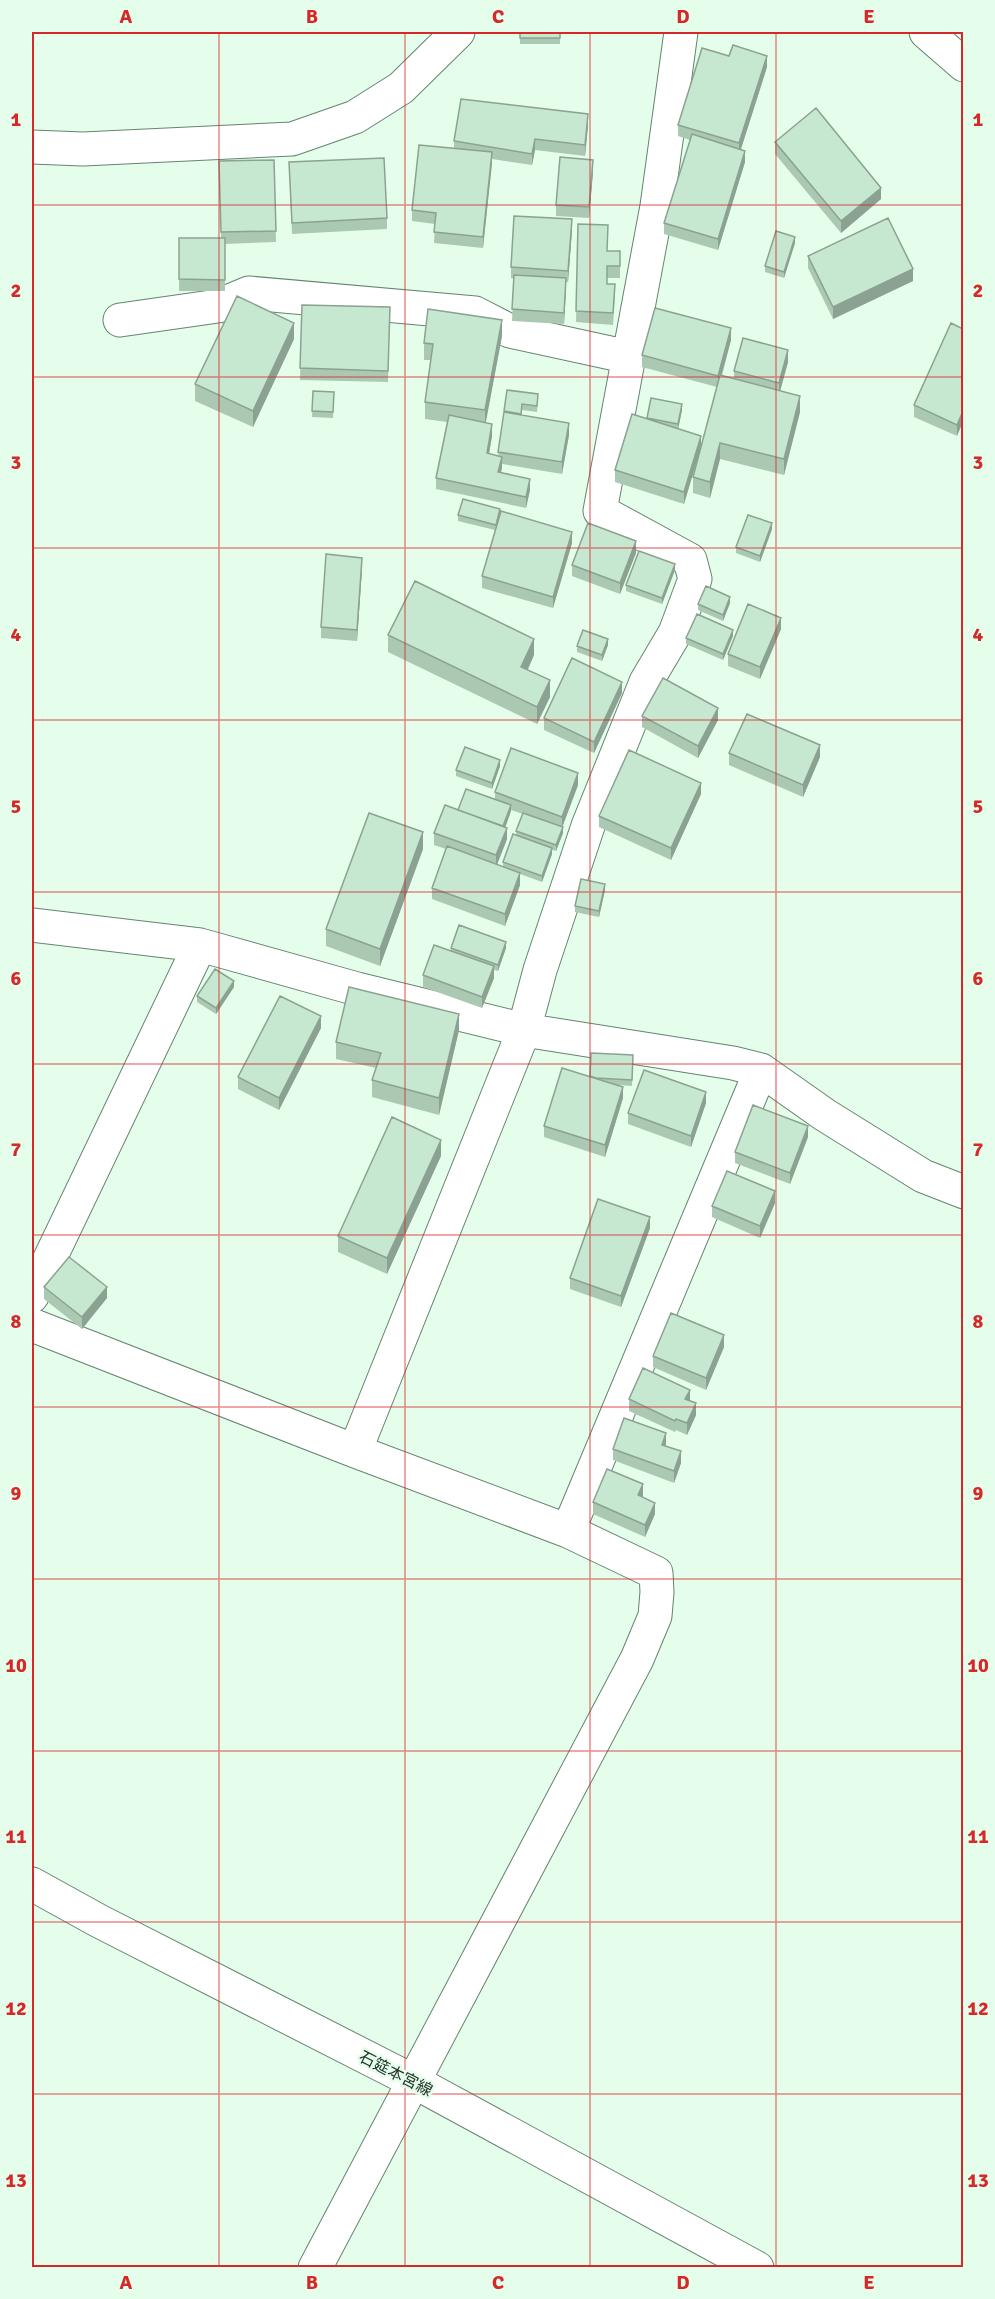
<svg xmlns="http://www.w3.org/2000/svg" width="995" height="2299" font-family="Signika,'Noto Sans JP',sans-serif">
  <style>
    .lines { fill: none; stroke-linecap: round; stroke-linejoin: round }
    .street-casing { stroke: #66846f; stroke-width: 35 }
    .secondary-casing { stroke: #66846f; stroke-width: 35 }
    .street { stroke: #fff; stroke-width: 33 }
    .secondary { stroke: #fff; stroke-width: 33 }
    .wall { fill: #abc8b3; fill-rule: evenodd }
    .shaded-wall { fill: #8ba292 }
    .building { fill: #c7e8d0; stroke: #8ba292; stroke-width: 1.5 }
    .grid { fill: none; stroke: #d62828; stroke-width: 1.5; stroke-opacity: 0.55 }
    .labels { text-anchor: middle; stroke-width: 5; stroke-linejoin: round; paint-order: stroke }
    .street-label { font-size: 16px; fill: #27342b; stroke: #e4feeb }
    .neatline { fill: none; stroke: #d62828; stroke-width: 2 }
    .grid-label { font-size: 20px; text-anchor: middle; font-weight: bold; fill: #d62828 }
  </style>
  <rect width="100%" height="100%" fill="#e4feeb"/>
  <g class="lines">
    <defs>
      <path id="street" d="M926 32 964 65
        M32 147 83 149 292 139 355 117 401 88 458 32
        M120 320 218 306 249 293 475 313 510 331 629 357
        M32 925 200 945 357 989 524 1030 733 1063 761 1070 825 1115 923 1176 964 1192
        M32 1296 200 945
        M32 1325 355 1451 568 1531 656 1573 657 1592 655 1616 637 1659 315 2268
        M355 1451 524 1030 540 970 588 826 646 682 675 633 695 579 690 560 600 511 657 206 681 32
        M568 1531 761 1070"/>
      <path id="secondary" d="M32 1884 99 1921 413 2081 757 2268"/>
    </defs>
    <!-- street casing -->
    <use href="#street" class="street-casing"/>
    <!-- secondary casing -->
    <use href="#secondary" class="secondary-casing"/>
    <!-- street -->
    <use href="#street" class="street"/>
    <!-- secondary -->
    <use href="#secondary" class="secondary"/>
  </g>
  <!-- wall -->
  <path class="wall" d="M520 32H560V44H520Z
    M767 67 741 149 745 162 718 250 664 234V223L690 140 678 136V125Z
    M588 126 585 156 535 150 532 165 492 159 483 248 434 243 435 224 412 221V210L454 148V141Z
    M775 142 881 199 841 233 775 154Z
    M274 160 276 242 225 244V291H179V238H221L219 161Z
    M289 162 387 218V229L292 234Z
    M593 172 589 218 556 216V205Z
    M578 224 608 251H620V278H607V284L615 296 613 325 576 322Z
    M572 230 568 282H566L564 324 512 321 514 279 511 278V267Z
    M795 243 784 278 765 272V266Z
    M808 256 913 281 833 319 808 268Z
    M302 305 390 307 388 382 300 380Z
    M963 329 957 436 914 417V405Z
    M502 336 485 423 492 436 489 454 498 456 507 390 538 400 537 412 522 410V415L569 435 562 474 502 464 501 473 530 490 526 508 436 489V478L447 422 425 419V402L431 360H424V343Z
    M294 339 253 427 195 401V384Z
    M731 340 722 376 734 379V371L788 362 780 391 800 412 784 475 720 459 710 498 693 493V477L699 453 684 504 615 482V470L647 419 682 410 678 428 701 446 717 387 642 367V355Z
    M313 391 334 392 333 418 312 417Z
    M500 513 572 543 553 608 482 588V576L495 530 458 521V515Z
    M772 529 760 562 736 553V547Z
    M636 553 620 594 572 576V565Z
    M362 569 357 641 321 638V627Z
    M675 570 662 604 626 591V585Z
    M730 603 723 621 698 610V604Z
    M781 629 760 679 728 666V654Z
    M388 635 534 655 528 670 550 697 537 724 388 652Z
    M733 636 723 660 686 644V638Z
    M608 645 602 661 577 652V646Z
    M622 693 594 753 544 730V718Z
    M642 716 718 720 698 758 642 727Z
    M729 753 820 757 803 797 729 765Z
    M500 766 492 789 456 776V770Z
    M578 785 562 827 563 833 556 851 552 850V854L542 882 520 874V885L505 926 432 899V888L446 849 434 845V833L458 810 495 799V792ZM511 810 523 814 516 831V835L503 862V867L497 865 507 839 505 827Z
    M701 794 671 860 599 827V816Z
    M423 849 380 966 326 946V929Z
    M605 890 599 917 575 912V906Z
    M451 948H506L498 971 494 970V978L482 1008 423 987V975L451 951Z
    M234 987 216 1014 197 1002V996Z
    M321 1028 279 1110 238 1089V1077Z
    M459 1030 439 1115 372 1097V1080L376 1068 336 1059V1042Z
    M633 1055 632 1086 618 1085 623 1098 605 1157 544 1137V1126L590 1076Z
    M706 1103 691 1147 628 1124V1113Z
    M808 1137 790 1184 735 1163V1152Z
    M441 1156 387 1274 338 1252V1236Z
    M775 1203 760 1238 712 1217V1206Z
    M650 1228 621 1307 570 1289V1278Z
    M44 1287 107 1298 82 1329 44 1299Z
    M724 1347 706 1390 653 1367V1356Z
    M629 1399 690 1401 696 1415 687 1435 676 1430 675 1432 629 1411Z
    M666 1445 665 1446 681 1463 674 1483 613 1460V1449Z
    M643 1495 642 1497 655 1514 645 1537 593 1514V1502Z"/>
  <!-- shaded-wall -->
  <path class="shaded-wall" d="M767 56V67L739 155V143Z
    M588 114V126L585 156V145Z
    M535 139V150L532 165V154Z
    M745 151V162L718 250V239Z
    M492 152V164L483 248V237Z
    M593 160V172L589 218V207Z
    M881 188V199L841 233V221Z
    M572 219V230L568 282V271Z
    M795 237V243L784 278V272Z
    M913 269V281L833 319V307Z
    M566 278V290L564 324V313Z
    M502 320V336L485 427V410Z
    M294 323V339L253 427V411Z
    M731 328V340L718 387V376Z
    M788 350V362L779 395V383Z
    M800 396V412L784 475V459Z
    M682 404V410L678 430V424Z
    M963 411V422L957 436V425Z
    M569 423V435L562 474V462Z
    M492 424V436L487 465V453Z
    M701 436V447L684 504V492Z
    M720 443V459L710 498V482Z
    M502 457V468L498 484V472Z
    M530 479V490L526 508V497Z
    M772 523V529L760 562V556Z
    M572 532V543L553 608V597Z
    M636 541V553L620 594V583Z
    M362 558V569L357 641V630Z
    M675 564V570L662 604V598Z
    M730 597V603L723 621V615Z
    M781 618V629L760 679V667Z
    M733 630V636L723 660V654Z
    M534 639V655L521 683V667Z
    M608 639V645L602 661V655Z
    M550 680V697L537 724V707Z
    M622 682V693L594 753V742Z
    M718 708V720L698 758V746Z
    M820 745V757L803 797V785Z
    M500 760V766L492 789V783Z
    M578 773V785L562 828V817Z
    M701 783V794L671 860V848Z
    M511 805V811L503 834V828Z
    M563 827V833L556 851V845Z
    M507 828V839L496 867V855Z
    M423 832V849L380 966V949Z
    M552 848V854L542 882V876Z
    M520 873V885L505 926V914Z
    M605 884V890L599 917V911Z
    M506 942V948L498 971V965Z
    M494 966V978L482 1008V997Z
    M234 981V987L216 1014V1008Z
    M459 1014V1030L439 1115V1098Z
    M321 1016V1028L279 1110V1098Z
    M623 1087V1098L605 1157V1145Z
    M706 1092V1103L691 1147V1136Z
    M808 1126V1137L790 1184V1173Z
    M441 1140V1156L387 1274V1258Z
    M775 1191V1203L760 1238V1226Z
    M650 1217V1228L621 1307V1296Z
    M107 1287V1298L82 1329V1317Z
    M724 1335V1347L706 1390V1378Z
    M690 1390V1402L685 1399Z
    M696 1403V1415L687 1435V1423Z
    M666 1433V1445L662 1456V1445Z
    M681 1451V1463L674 1483V1471Z
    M643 1484V1495L638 1507V1495Z
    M655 1503V1514L645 1537V1525Z"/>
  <!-- building -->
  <path class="building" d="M520 32H560V38H520Z
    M733 45 767 56 739 143 678 125 702 48 729 56Z
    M461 99 588 114 585 145 535 139 532 154 454 141Z
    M816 108 881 188 841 221 775 142Z
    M692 134 745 151 718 239 664 223Z
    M419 145 492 152 483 237 434 232 436 213 412 210Z
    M560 157 593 160 589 207 556 205Z
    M384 158 387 218 292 223 289 162Z
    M274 160 276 231 221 232 219 161Z
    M514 216 572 219 568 271 511 267Z
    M888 218 913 269 833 307 808 256Z
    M578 224 608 225 607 251H620V266H607V284H615L613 313 576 311Z
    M776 231 795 237 784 272 765 266Z
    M179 238H225V280L179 279Z
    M514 275 566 278 564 313 512 309Z
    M237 296 294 323 253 411 195 384Z
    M302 305 390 307 388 371 300 368Z
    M655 308 731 328 718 376 642 355Z
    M428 309 502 320 485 410 425 402 433 344 424 343Z
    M951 323 963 329V411L957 425 914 405Z
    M743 338 788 350 779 383 734 371Z
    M720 375 800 396 784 459 720 443 710 482 693 477Z
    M507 390 538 394 537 406 522 404 521 414 504 411Z
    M313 391 334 392 333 412 312 411Z
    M651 398 682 404 678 424 647 418Z
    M504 412 569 423 562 462 498 452Z
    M632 414 701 436 684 492 615 470Z
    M449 415 492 424 487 453 502 457 498 472 530 479 526 497 436 478Z
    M463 499 500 509 496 525 458 515Z
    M501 511 572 532 553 597 482 576Z
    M748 515 772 523 760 556 736 547Z
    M588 523 636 541 620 583 572 565Z
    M639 551 675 564 662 598 626 585Z
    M326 554 362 558 357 630 321 627Z
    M415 581 534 639 521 667 550 680 537 707 388 635Z
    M706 586 730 597 723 615 698 604Z
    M748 604 781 618 760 667 728 654Z
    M697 614 733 630 723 654 686 638Z
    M583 630 608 639 602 655 577 646Z
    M572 658 622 682 594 742 544 718Z
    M663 678 718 708 698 746 642 716Z
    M747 714 820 745 803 785 729 753Z
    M465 747 500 760 492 783 456 770Z
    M511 748 578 773 562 817 495 792Z
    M629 750 701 783 671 848 599 816Z
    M466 789 511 805 503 826 458 810Z
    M445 805 507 828 496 855 434 833Z
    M369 813 423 832 380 949 326 929Z
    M523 813 563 827 556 845 516 831Z
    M513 834 552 848 542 876 503 862Z
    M447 846 520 873 505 914 432 888Z
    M581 879 605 884 599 911 575 906Z
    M459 925 506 942 498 965 451 948Z
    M434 945 494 966 482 997 423 975Z
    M215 969 234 981 216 1008 197 996Z
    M349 987 459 1014 439 1098 372 1080 381 1053 336 1042Z
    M280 996 321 1016 279 1098 238 1077Z
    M591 1053 633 1055 632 1080 596 1078 590 1076Z
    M562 1068 623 1087 605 1145 544 1126Z
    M644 1070 706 1092 691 1136 628 1113Z
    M753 1105 808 1126 790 1173 735 1152Z
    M392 1117 441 1140 387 1258 338 1236Z
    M727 1171 775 1191 760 1226 712 1206Z
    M598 1199 650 1217 621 1296 570 1278Z
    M69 1257 107 1287 82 1317 44 1287Z
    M671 1313 724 1335 706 1378 653 1356Z
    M643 1368 690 1390 685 1399 696 1403 687 1423 676 1419 675 1421 629 1399Z
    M624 1418 666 1433 662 1445 681 1451 674 1471 613 1449Z
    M607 1469 643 1484 638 1495 655 1503 645 1525 593 1502Z"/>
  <!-- grid -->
  <path class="grid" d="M219 32V2268M405 32V2268M590 32V2268M776 32V2268M32 205H964M32 377H964M32 548H964M32 720H964M32 892H964M32 1064H964M32 1235H964M32 1407H964M32 1579H964M32 1751H964M32 1922H964M32 2094H964"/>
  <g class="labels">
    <!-- street labels -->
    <g class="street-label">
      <text transform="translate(396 2073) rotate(27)" y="6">石筵本宮線</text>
    </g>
  </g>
  <!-- border -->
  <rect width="995" height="2299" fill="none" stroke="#e4feeb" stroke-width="66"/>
  <rect x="33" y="33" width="929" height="2233" class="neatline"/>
  <g class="grid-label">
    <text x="126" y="23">A</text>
    <text x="312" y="23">B</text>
    <text x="498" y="23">C</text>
    <text x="683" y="23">D</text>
    <text x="869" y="23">E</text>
    <text x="16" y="126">1</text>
    <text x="978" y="126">1</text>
    <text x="16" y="297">2</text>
    <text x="978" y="297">2</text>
    <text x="16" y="469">3</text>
    <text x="978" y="469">3</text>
    <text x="16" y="641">4</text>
    <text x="978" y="641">4</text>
    <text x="16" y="813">5</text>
    <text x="978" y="813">5</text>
    <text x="16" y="985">6</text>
    <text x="978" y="985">6</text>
    <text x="16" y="1156">7</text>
    <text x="978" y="1156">7</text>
    <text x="16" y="1328">8</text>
    <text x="978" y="1328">8</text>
    <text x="16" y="1500">9</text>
    <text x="978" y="1500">9</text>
    <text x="16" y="1672">10</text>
    <text x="978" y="1672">10</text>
    <text x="16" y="1843">11</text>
    <text x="978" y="1843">11</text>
    <text x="16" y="2015">12</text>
    <text x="978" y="2015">12</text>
    <text x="16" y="2187">13</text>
    <text x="978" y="2187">13</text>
    <text x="126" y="2289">A</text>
    <text x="312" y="2289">B</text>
    <text x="498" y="2289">C</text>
    <text x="683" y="2289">D</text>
    <text x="869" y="2289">E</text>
  </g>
</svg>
